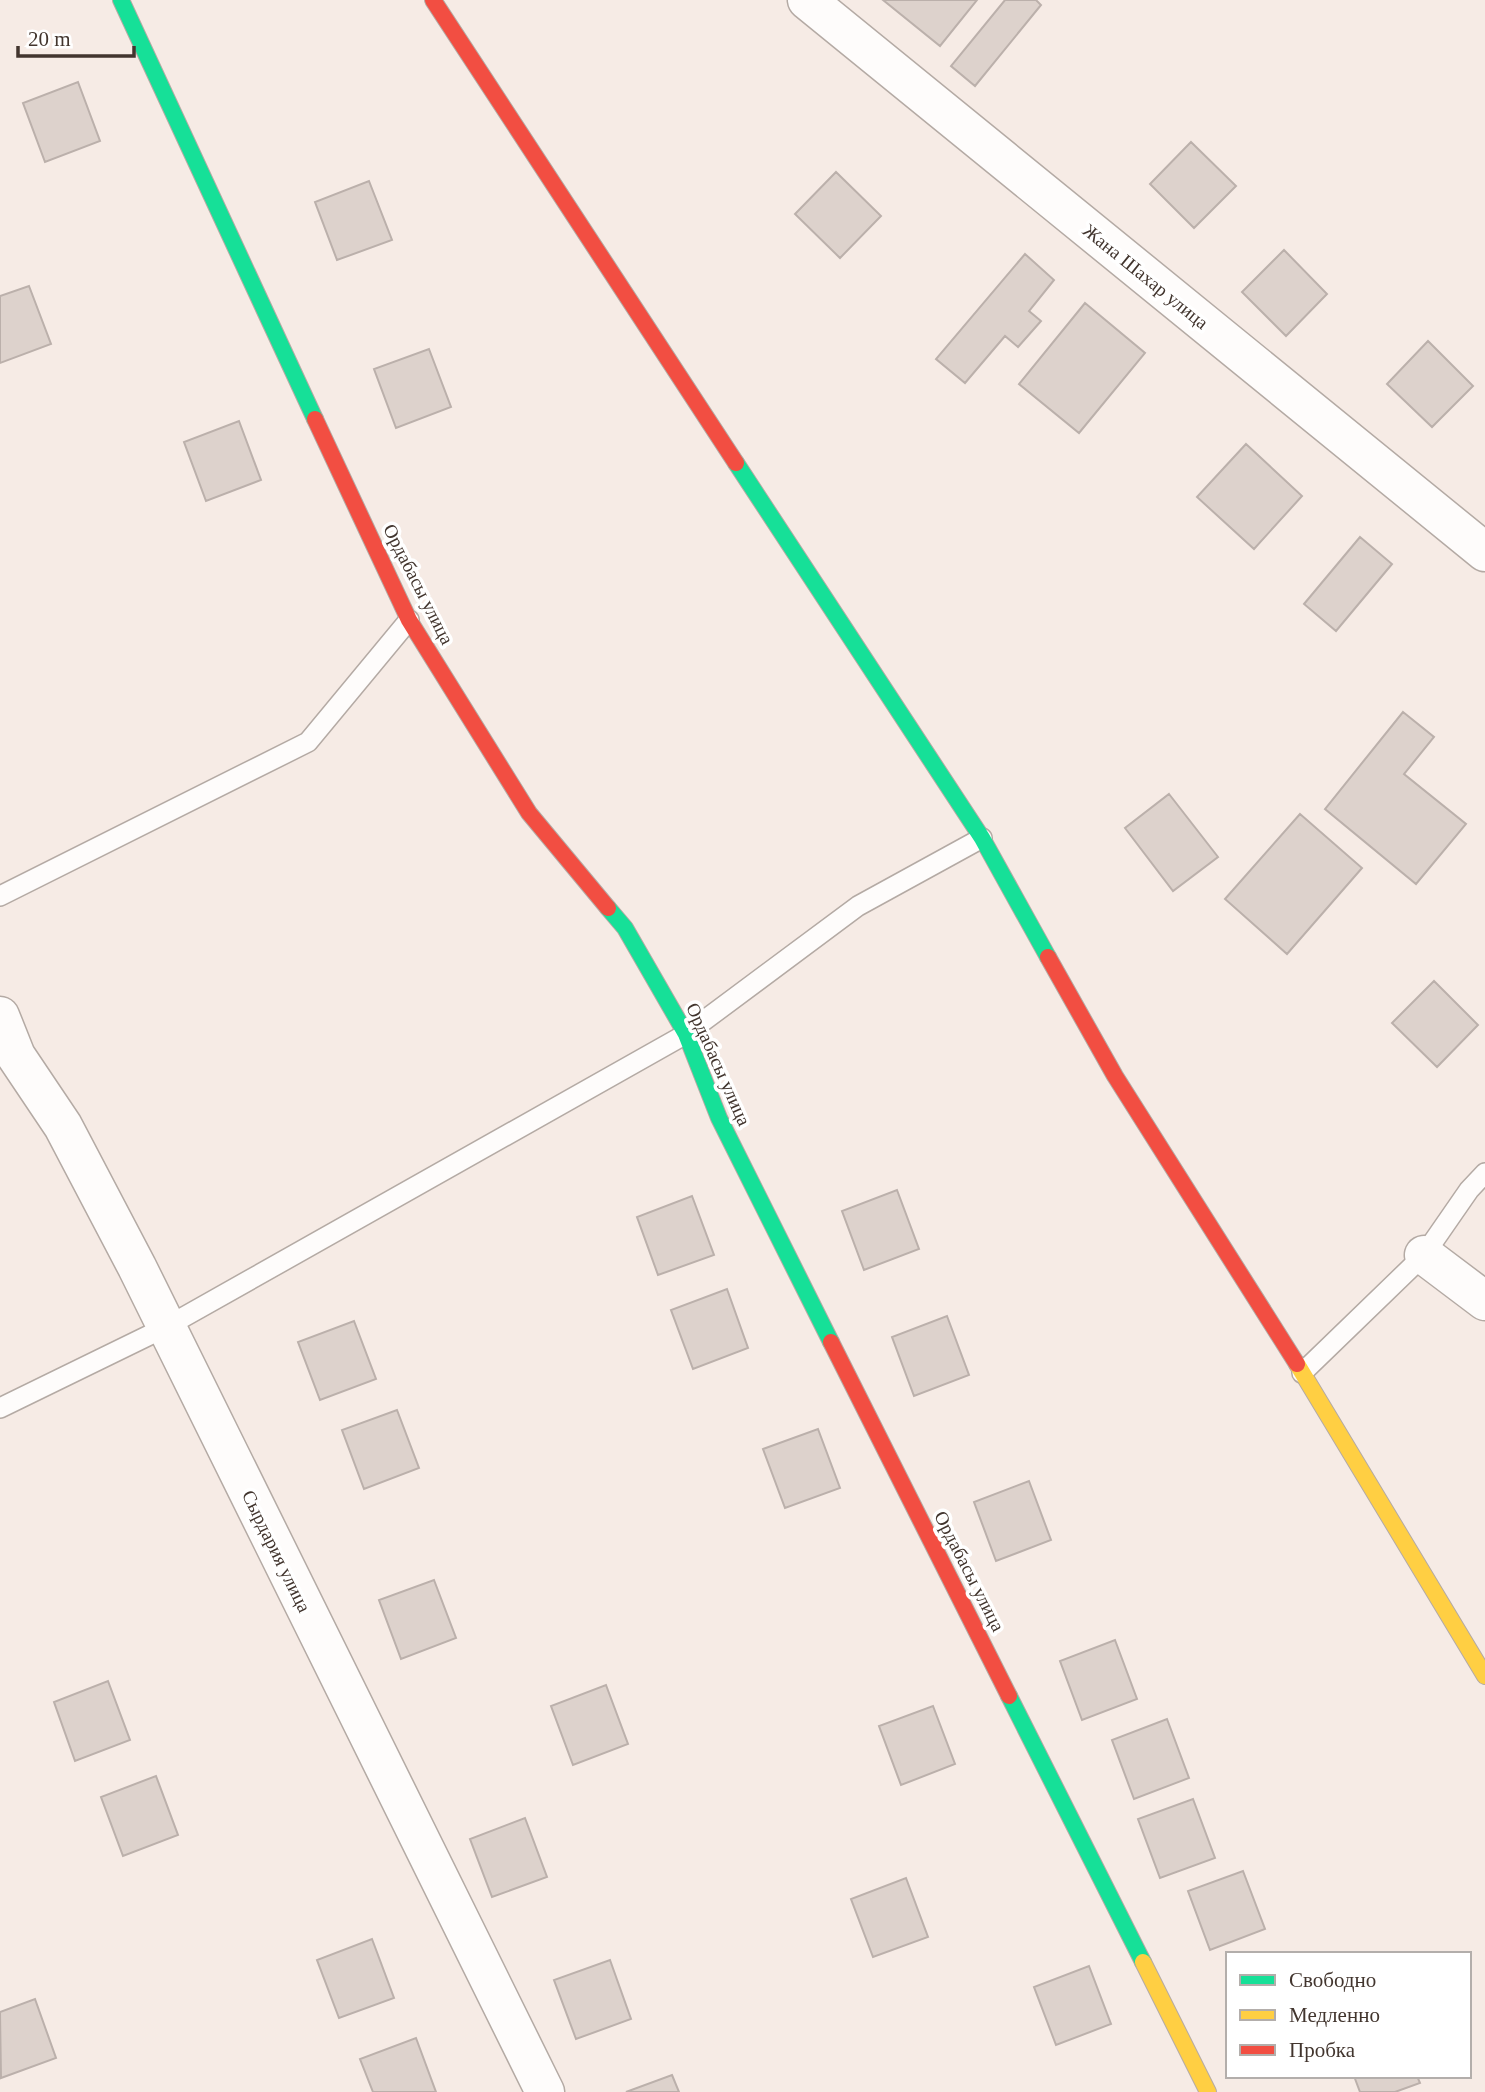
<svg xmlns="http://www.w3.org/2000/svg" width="1485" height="2092" font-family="Georgia,serif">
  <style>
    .building { fill: #ddd2cc; stroke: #bbb0ab; stroke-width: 2 }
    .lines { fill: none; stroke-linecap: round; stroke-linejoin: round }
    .lane-casing { stroke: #b4aaa4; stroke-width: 22 }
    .street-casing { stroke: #b4aaa4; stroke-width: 41 }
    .fast-casing { stroke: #b4aaa4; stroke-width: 18 }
    .slow-casing { stroke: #b4aaa4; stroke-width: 18 }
    .jam-casing { stroke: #b4aaa4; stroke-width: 18 }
    .lane { stroke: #fefcfb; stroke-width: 19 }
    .street { stroke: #fefcfb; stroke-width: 38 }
    .fast { stroke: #16e098; stroke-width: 16 }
    .slow { stroke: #ffcf43; stroke-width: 16 }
    .jam { stroke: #f24e42; stroke-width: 16 }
    .labels { text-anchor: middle; stroke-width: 7; stroke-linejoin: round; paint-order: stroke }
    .street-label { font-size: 19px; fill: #42352e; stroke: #fff }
  </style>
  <rect width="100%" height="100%" fill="#f6ebe5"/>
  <!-- building -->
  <path class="building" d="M883 0H977L940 46Z
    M1005 0H1036L1041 5 975 86 951 66Z
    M78 82 100 141 45 162 23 103Z
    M1191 142 1236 186 1194 228 1150 184Z
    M836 172 881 216 840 258 795 214Z
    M369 181 392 240 337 260 315 202Z
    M1284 250 1327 294 1286 336 1242 292Z
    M1025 254 1054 280 1029 311 1041 321 1018 347 1005 336 965 383 936 359Z
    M29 286 51 344 0 363V296Z
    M1085 303 1145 353 1079 433 1019 384Z
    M1428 341 1473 386 1432 427 1387 384Z
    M429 349 451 407 396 428 374 369Z
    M239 421 261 480 206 501 184 442Z
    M1246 444 1302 496 1254 549 1197 497Z
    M1360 537 1392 564 1336 631 1304 604Z
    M1403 712 1434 737 1404 774 1466 824 1416 884 1325 809Z
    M1169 794 1218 857 1173 891 1125 828Z
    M1300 814 1362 868 1287 954 1225 899Z
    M1434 981 1478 1025 1437 1067 1392 1023Z
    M897 1190 919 1249 864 1270 842 1211Z
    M692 1196 714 1255 658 1275 637 1217Z
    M727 1289 748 1348 693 1369 671 1310Z
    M947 1316 969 1375 914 1396 892 1337Z
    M354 1321 376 1379 320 1400 298 1342Z
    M397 1410 419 1468 364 1489 342 1430Z
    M818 1429 840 1488 785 1508 763 1449Z
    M1029 1481 1051 1540 996 1561 974 1502Z
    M434 1580 456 1638 401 1659 379 1600Z
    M1115 1640 1137 1699 1082 1720 1060 1661Z
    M108 1681 130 1740 75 1761 54 1702Z
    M606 1685 628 1744 573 1765 551 1706Z
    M933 1706 955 1764 901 1785 879 1726Z
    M1167 1719 1189 1778 1134 1799 1112 1740Z
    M156 1776 178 1835 123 1856 101 1797Z
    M1193 1799 1215 1858 1160 1878 1138 1819Z
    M525 1818 547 1877 492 1897 470 1839Z
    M1243 1871 1265 1929 1210 1950 1188 1891Z
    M906 1878 928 1937 873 1957 851 1899Z
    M372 1939 394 1998 339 2018 317 1960Z
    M610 1960 631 2019 576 2039 554 1980Z
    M1089 1966 1111 2024 1056 2045 1034 1987Z
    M35 1999 56 2058 1 2078 0 2012Z
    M416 2038 436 2092H373L360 2059Z
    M672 2075 679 2092H626Z
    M1354 2076H1417L1420 2083 1395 2092H1360Z"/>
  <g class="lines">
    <defs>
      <path id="lane" d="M0 896 308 742 409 620
        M1302 1373 1424 1255 1469 1190 1485 1173
        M0 1408 166 1327 686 1034 858 906 982 838"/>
      <path id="street" d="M807 0 1485 552
        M0 1016 16 1056 63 1126 137 1267 545 2092
        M1424 1255 1485 1301"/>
      <path id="fast" d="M121 0 315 419
        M736 463 982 838 1048 957
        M608 908 625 928 686 1034 719 1118 831 1342
        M1009 1696 1143 1962"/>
      <path id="slow" d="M1297 1364 1485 1676
        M1143 1962 1208 2092"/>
      <path id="jam" d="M433 0 736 463
        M315 419 409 620 529 813 608 908
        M1048 957 1115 1076 1297 1364
        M831 1342 1009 1696"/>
    </defs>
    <!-- lane casing -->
    <use href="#lane" class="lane-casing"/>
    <!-- street casing -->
    <use href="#street" class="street-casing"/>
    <!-- fast casing -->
    <use href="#fast" class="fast-casing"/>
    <!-- slow casing -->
    <use href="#slow" class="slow-casing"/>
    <!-- jam casing -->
    <use href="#jam" class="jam-casing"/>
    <!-- lane -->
    <use href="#lane" class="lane"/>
    <!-- street -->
    <use href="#street" class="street"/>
    <!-- fast -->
    <use href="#fast" class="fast"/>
    <!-- slow -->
    <use href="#slow" class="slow"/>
    <!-- jam -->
    <use href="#jam" class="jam"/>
  </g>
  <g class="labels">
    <!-- street labels -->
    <g class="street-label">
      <text transform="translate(1146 276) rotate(39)" y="7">Жана Шахар улица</text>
      <text transform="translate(419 584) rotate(63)" y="7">Ордабасы улица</text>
      <text transform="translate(719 1064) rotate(66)" y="7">Ордабасы улица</text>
      <text transform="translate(277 1551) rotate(64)" y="7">Сырдария улица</text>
      <text transform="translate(970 1571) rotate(63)" y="7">Ордабасы улица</text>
    </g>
  </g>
  <!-- legend -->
  <rect x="1226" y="1952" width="245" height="126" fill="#ffffff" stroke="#b3aeab" stroke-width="2"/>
  <rect x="1240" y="1975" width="35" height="10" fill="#16e098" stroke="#b3aeab" stroke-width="2"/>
  <text x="1289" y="1987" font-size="21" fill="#42352e">Свободно</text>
  <rect x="1240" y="2010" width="35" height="10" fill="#ffcf43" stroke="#b3aeab" stroke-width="2"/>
  <text x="1289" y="2022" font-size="21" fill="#42352e">Медленно</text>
  <rect x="1240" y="2045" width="35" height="10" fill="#f24e42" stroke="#b3aeab" stroke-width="2"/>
  <text x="1289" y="2057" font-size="21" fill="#42352e">Пробка</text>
  <!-- scale -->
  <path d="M18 46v10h116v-10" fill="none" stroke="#42352e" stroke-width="3.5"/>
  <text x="28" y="46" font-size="21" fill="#42352e" stroke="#ffffff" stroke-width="5" paint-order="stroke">20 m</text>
</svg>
